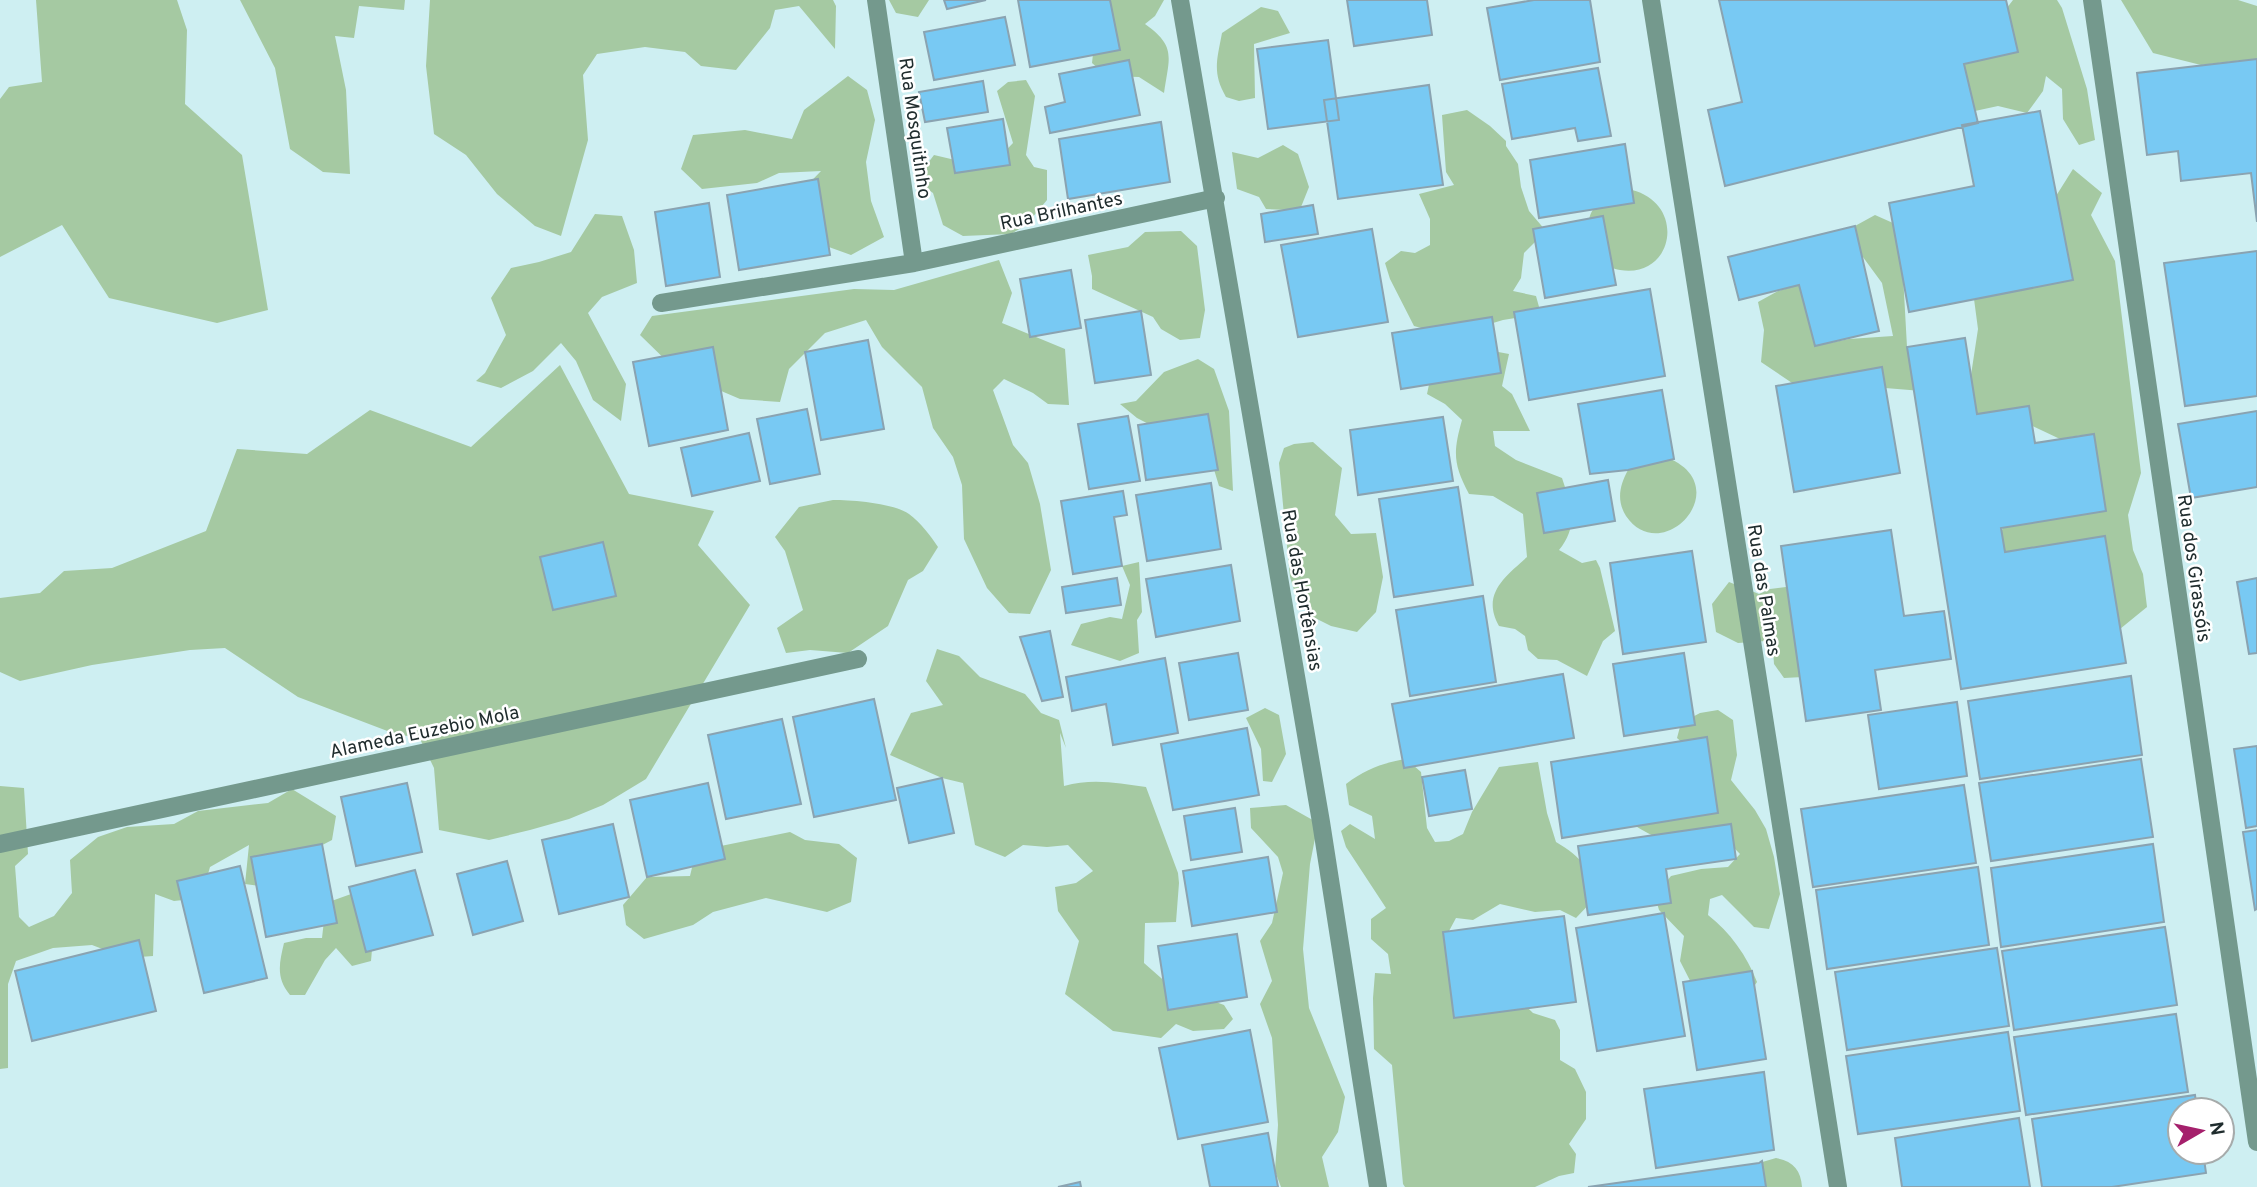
<svg xmlns="http://www.w3.org/2000/svg" width="2257" height="1187" font-family="Overpass,sans-serif">
  <style>
    .green { fill: #a5c9a2 }
    .building { fill: #78c9f3; stroke: #8aa3b1; stroke-width: 2 }
    .lines { fill: none; stroke-linecap: round; stroke-linejoin: round }
    .minor { stroke: #74998d; stroke-width: 18 }
    .labels { text-anchor: middle; stroke-width: 5; stroke-linejoin: round; paint-order: stroke }
    .street-label { font-size: 19px; fill: #202d2e; stroke: #fff }
  </style>
  <rect width="100%" height="100%" fill="#ceeff2"/>
  <!-- green -->
  <path class="green" d="M36 0H177L187 30 185 104 242 155 268 310 217 323 109 298 62 225 0 257V99L9 87 42 82Z
    M240 0H405L404 10 359 6 354 38 335 36 346 90 350 174 323 172 290 149 275 68Z
    M430 0H833L836 6 835 49 799 6 775 10 770 28 736 70 701 66 685 52 645 47 597 54 583 75 588 140 561 236 535 226 497 194 466 155 434 134 426 66Z
    M889 0H929L918 17 896 13Z
    M1080 0H1164L1155 16 1145 24C1177 47 1169 57 1164 93L1139 77 1107 76 1092 63 1097 18Z
    M2013 0H2057L2062 8 2087 89 2095 140 2079 145 2063 119 2062 89 2046 76 2043 91 2027 113 1998 106 1975 111 1952 80Z
    M2121 0H2238L2257 6V138L2244 60 2201 65 2153 53Z
    M1261 7 1278 11 1290 33 1254 44 1255 98 1239 101 1226 97C1212 73 1217 60 1222 33Z
    M848 76 867 90 875 120 866 162 871 201 884 237 851 255 815 242 792 201 821 171 779 173 757 183 702 189 681 169 693 135 745 130 792 139 804 110Z
    M1026 80 1035 96 1026 155 1034 167 1047 170V200L1026 225 1011 234 963 236 943 225 933 193 915 180 934 155 989 168 1013 143 997 91 1008 82Z
    M1467 110 1490 126 1506 141V146L1518 164 1521 187 1529 211 1546 231 1524 253 1521 278 1513 291 1536 296 1541 314 1503 320 1450 336 1414 326 1390 279 1385 263 1401 251 1415 253 1430 245V219L1419 194 1454 185 1446 172 1442 115Z
    M1283 145 1298 154 1309 187 1301 207 1288 210 1266 209 1259 197 1237 189 1232 152 1258 158Z
    M2073 169 2102 193 2091 215 2115 261 2141 473 2128 515 2133 550 2143 574 2147 607 2120 629 2105 579V537L1991 564 2011 503 2104 499 2098 461 2082 435 2060 439 2022 421 1977 414 1971 375 1978 329 1974 299 2036 287 2056 267V196Z
    M1632 190C1687 204 1674 279 1620 270 1613 269 1605 265 1602 260 1591 244 1581 220 1597 205 1604 198 1622 194 1632 190Z
    M595 214 622 216 634 250 637 283 602 297 588 313 626 384 621 421 593 400 576 361 561 343 533 371 501 388 476 381 485 373 506 335 491 298 511 268 539 262 571 252Z
    M1875 215 1893 223 1903 275 1907 347 1922 391 1885 388 1804 391 1761 362 1764 330 1758 302 1778 291 1799 285 1820 310 1815 346 1849 339 1893 336 1882 283 1860 253 1855 226Z
    M1181 231 1197 246 1205 310 1200 338 1180 340 1161 329 1153 317 1092 289V276L1088 255 1128 247 1145 232Z
    M999 260 1012 293 1002 323 1065 349 1069 405 1048 404 1033 393 1004 379 993 390 1013 445 1028 463 1040 504 1051 570 1030 614 1009 613 987 588 964 539 962 485 953 457 933 428 922 387 882 347 866 320 825 333 789 369 780 402 740 399 679 373 640 335 652 316 854 289 894 290Z
    M1477 348 1509 354 1502 386 1512 394 1530 431H1493L1495 446 1516 460 1562 478C1571 505 1579 526 1559 550L1582 563 1596 560 1600 568 1615 631 1603 641 1587 676 1557 660 1538 659 1528 650 1525 636 1515 629 1499 626C1481 594 1505 577 1527 557L1523 514 1493 496 1469 494C1453 464 1453 452 1462 420L1445 404 1427 394 1435 356Z
    M1198 359 1214 369 1229 411 1233 491 1219 486 1202 430 1164 432 1137 418 1120 404 1136 401 1164 372Z
    M560 365 629 494 714 511 698 545 750 605 646 779 603 805 569 819 530 830 489 840 439 830 434 768 420 739 390 732 298 697 225 648 190 650 92 665 20 681 0 672V598L40 593 64 571 112 568 206 531 237 449 307 454 370 410 471 447Z
    M1313 442 1342 468 1335 515 1351 534 1376 533 1383 577 1376 612 1357 632 1331 626 1311 616 1296 596 1290 577 1279 463 1284 448 1294 444Z
    M1663 456C1741 483 1663 570 1626 516 1616 500 1620 485 1628 470Z
    M833 500C852 500 893 503 909 514 921 523 930 535 938 547L923 571 908 580 888 626 848 653 810 650 786 653 777 628 803 610 785 551 775 537 799 507Z
    M1139 562 1142 612 1137 620 1139 653 1120 661 1071 645 1081 624 1110 617 1122 619 1130 585 1122 566Z
    M1729 582 1759 594 1770 589 1786 587 1792 606 1803 677 1784 678 1774 664 1773 650 1766 641 1738 643 1716 632 1712 604Z
    M937 649 959 656 980 677 1025 694 1041 713 1059 720 1066 748 1060 733 1064 786C1092 778 1118 783 1146 787L1178 873 1179 883 1176 922 1145 923 1144 963 1169 985 1224 1005 1233 1019 1224 1029 1193 1031 1176 1024 1161 1038 1113 1031 1065 994 1079 941 1058 911 1055 887 1076 883 1093 871 1068 845 1047 847 1023 845 1005 857 975 845 963 783 942 778 890 755 911 713 943 705 926 681Z
    M1265 708 1279 715 1286 754 1272 782 1263 781 1261 749 1246 718Z
    M1718 710 1733 720 1737 755 1731 780 1755 810 1766 829 1774 857 1780 894 1769 929 1754 927 1722 895 1710 899 1708 915C1730 932 1747 956 1757 982L1742 1004 1705 1010 1680 961 1684 936 1659 910 1655 896 1671 876 1701 869 1728 867 1740 854 1713 826 1707 837C1670 842 1659 843 1627 820L1710 767 1677 738 1681 723 1700 713Z
    M1406 759 1421 772 1427 828 1435 842 1449 841 1463 834 1472 812 1499 767 1538 762 1547 813 1556 842C1583 858 1589 868 1595 898L1576 918 1560 910 1535 912 1500 904 1473 920 1456 918 1449 931 1533 1013 1555 1020 1560 1030V1060L1575 1069 1586 1092V1119L1569 1144 1576 1154 1574 1173 1559 1176 1535 1187H1405L1403 1184 1392 1065 1374 1049 1373 998 1375 973 1391 974 1388 954 1371 939V919L1386 908 1346 847 1341 831 1350 824 1375 839 1372 816 1349 805 1346 784C1366 769 1382 763 1406 759Z
    M0 786 24 788 28 854 15 866 19 917 29 927 54 916 72 893 70 860 98 837 127 827 174 824 198 811 268 803 292 789 336 816 332 840 303 855 268 887 245 884 249 845 210 867 201 898 174 901 155 894 153 956 126 958 92 945 53 948 16 961 8 984V1068L0 1069Z
    M1286 805 1318 823 1310 864 1303 949 1309 1008 1345 1097 1338 1132 1322 1157 1329 1187H1281L1275 1171 1278 1125 1272 1038 1260 1004 1272 981 1260 941 1272 923 1283 873 1278 857 1251 828 1250 808Z
    M790 832 805 840 839 844 857 858 851 902 827 912 766 898 713 912 693 925 644 939 626 925 623 905 647 877 690 876 696 851Z
    M351 894C372 915 374 932 371 961L352 966 336 948 325 960 305 995H290C276 978 279 964 284 943L306 938H322L326 903Z
    M1776 1158C1793 1161 1801 1170 1802 1187H1749L1759 1163Z"/>
  <!-- building -->
  <path class="building" d="M944 0H986L947 9Z
    M1018 0H1110L1120 50 1030 67Z
    M1347 0H1427L1432 35 1354 46Z
    M1534 0H1590L1600 62 1500 80 1487 8Z
    M1719 0H2006L2018 52 1964 64 1978 123 1725 186 1708 110 1742 102Z
    M1005 17 1015 65 934 80 924 32Z
    M1328 40 1339 120 1268 129 1257 49Z
    M2257 59V222L2251 173 2181 181 2178 151 2147 155 2137 73Z
    M1129 60 1140 115 1050 133 1045 107 1065 102 1059 74Z
    M1598 68 1611 136 1578 141 1575 128 1512 139 1502 84Z
    M983 81 988 112 925 122 919 92Z
    M1429 85 1443 185 1338 199 1324 100Z
    M2040 111 2073 280 1909 312 1889 203 1974 186 1962 125Z
    M1003 119 1010 165 955 173 947 128Z
    M1161 122 1170 182 1068 199 1059 139Z
    M1625 144 1634 203 1539 218 1530 160Z
    M818 179 830 255 739 270 727 195Z
    M709 203 720 277 666 286 655 212Z
    M1313 205 1318 234 1265 242 1261 214Z
    M1603 216 1616 285 1545 298 1533 229Z
    M1855 226 1879 331 1815 346 1799 285 1739 300 1728 257Z
    M1372 229 1388 322 1298 337 1281 245Z
    M2257 251V396L2185 406 2164 263Z
    M1071 270 1081 328 1030 337 1020 279Z
    M1650 289 1665 376 1529 400 1514 312Z
    M1141 311 1151 375 1095 383 1085 320Z
    M1492 317 1501 373 1401 389 1392 333Z
    M1965 338 1977 414 2029 406 2035 443 2094 434 2106 511 2001 528 2005 552 2105 536 2126 663 1961 689 1907 347Z
    M868 340 884 429 821 440 805 352Z
    M713 347 728 430 649 446 633 362Z
    M1882 367 1900 473 1794 492 1776 386Z
    M1662 390 1674 459 1628 470 1590 474 1578 404Z
    M807 409 820 474 770 484 757 419Z
    M2257 411V487L2191 498 2178 424Z
    M1208 414 1218 470 1146 480 1138 425Z
    M1128 416 1140 481 1089 489 1078 424Z
    M1443 417 1453 481 1358 495 1350 430Z
    M749 433 760 481 692 496 681 448Z
    M1608 480 1615 521 1544 533 1537 493Z
    M1211 483 1221 549 1147 561 1136 495Z
    M1458 487 1473 585 1394 597 1379 499Z
    M1123 491 1127 515 1114 517 1122 566 1073 574 1061 501Z
    M1891 530 1904 616 1944 611 1951 659 1875 670 1881 710 1806 721 1781 546Z
    M603 542 616 596 553 610 540 557Z
    M1692 551 1706 642 1623 654 1610 563Z
    M1231 565 1240 621 1156 637 1146 579Z
    M1117 578 1121 605 1066 613 1062 587Z
    M2257 578V653L2249 654 2237 582Z
    M1483 596 1496 682 1410 696 1396 610Z
    M1050 631 1063 697 1042 701 1020 637Z
    M1238 653 1248 710 1189 720 1179 663Z
    M1684 653 1695 725 1624 736 1613 664Z
    M1165 658 1178 733 1113 745 1106 704 1072 711 1066 677Z
    M1563 674 1574 738 1404 768 1392 704Z
    M2131 676 2142 755 1980 779 1968 701Z
    M874 699 896 800 814 817 793 717Z
    M1957 702 1967 776 1879 789 1868 715Z
    M782 719 801 804 726 819 708 735Z
    M1247 728 1259 795 1173 810 1161 744Z
    M1707 737 1718 813 1562 838 1551 762Z
    M2257 746V826L2246 828 2234 749Z
    M2141 759 2153 837 1991 861 1979 783Z
    M1465 770 1472 809 1429 816 1422 777Z
    M942 778 954 833 909 843 897 788Z
    M407 783 422 852 356 866 341 797Z
    M708 783 725 859 647 877 630 800Z
    M1964 785 1976 863 1813 887 1801 809Z
    M1235 808 1242 852 1191 860 1184 816Z
    M613 824 629 897 559 914 542 840Z
    M1731 824 1736 859 1666 869 1671 903 1588 915 1578 846Z
    M2257 830V909L2255 910 2243 832Z
    M322 844 337 923 266 937 251 857Z
    M2153 844 2164 922 2001 947 1991 868Z
    M1268 857 1277 912 1192 926 1183 871Z
    M507 861 523 921 473 935 457 874Z
    M240 866 267 978 204 993 177 881Z
    M1978 867 1989 945 1827 969 1816 890Z
    M415 870 433 935 366 952 349 887Z
    M1664 913 1685 1036 1597 1051 1576 928Z
    M1564 916 1576 1002 1454 1018 1443 932Z
    M2165 927 2177 1005 2014 1030 2002 951Z
    M1237 934 1247 997 1168 1010 1158 946Z
    M139 940 156 1011 32 1041 15 971Z
    M1997 948 2009 1026 1847 1050 1835 972Z
    M1752 971 1766 1059 1697 1070 1683 982Z
    M2176 1014 2188 1092 2026 1115 2014 1037Z
    M1250 1030 1268 1122 1178 1139 1159 1048Z
    M2008 1032 2020 1111 1858 1134 1846 1056Z
    M1764 1072 1774 1150 1656 1168 1644 1089Z
    M2195 1095 2197 1110H2180V1152H2203L2206 1173 2112 1187H2042L2032 1119Z
    M2019 1118 2030 1187H1902L1895 1138Z
    M1268 1133 1278 1187H1210L1202 1145Z
    M1762 1161 1766 1187H1588L1759 1163Z
    M1080 1182 1081 1187H1058Z"/>
  <g class="lines">
    <!-- minor -->
    <path class="minor" d="M876 0 914 263
      M1180 0 1321 822 1378 1187
      M1651 0 1838 1187
      M2092 0 2257 1142
      M661 303 914 263 1216 198
      M0 844 858 659"/>
  </g>
  <g class="labels">
    <!-- street labels -->
    <g class="street-label">
      <text transform="translate(916 128) rotate(82)" y="7">Rua Mosquitinho</text>
      <text transform="translate(1061 210) rotate(-12)" y="7">Rua Brilhantes</text>
      <text transform="translate(2195 568) rotate(82)" y="7">Rua dos Girassóis</text>
      <text transform="translate(1303 590) rotate(80)" y="7">Rua das Hortênsias</text>
      <text transform="translate(1765 590) rotate(81)" y="7">Rua das Palmas</text>
      <text transform="translate(424 731) rotate(-12)" y="7">Alameda Euzebio Mola</text>
    </g>
  </g>
  <!-- north arrow -->
  <g transform="translate(2201 1131) rotate(81)"><circle r="33" fill="#ffffff" stroke="#a6abab" stroke-width="2"/>
  <path d="M0-5L12 26L0 18L-12 26Z" fill="#a5206c"/>
  <text y="-10" font-size="19" font-weight="bold" text-anchor="middle" fill="#202d2e">N</text>
  </g>
</svg>
